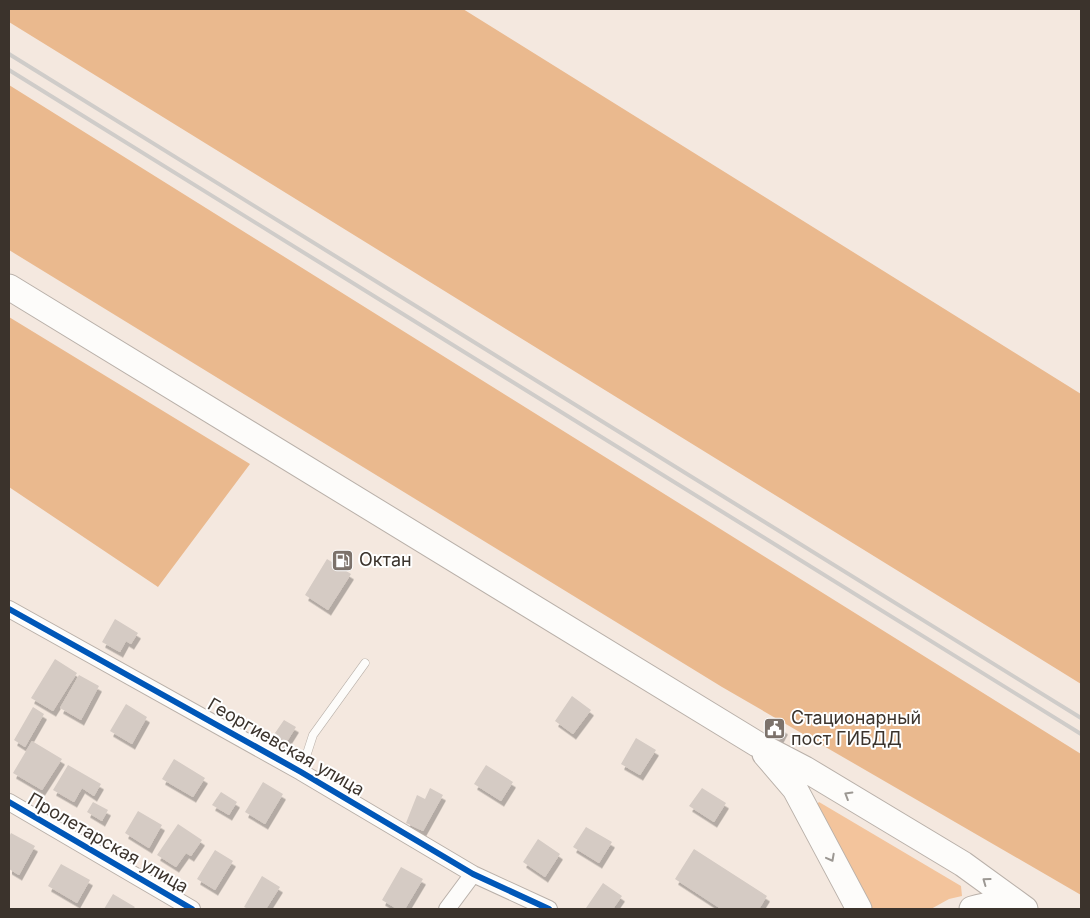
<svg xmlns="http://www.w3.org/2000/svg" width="1090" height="918" font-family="Inter,sans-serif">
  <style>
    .green { fill: #f3c49c }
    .forest { fill: #eab98e }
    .building { fill: #d5cbc4; filter: url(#shadow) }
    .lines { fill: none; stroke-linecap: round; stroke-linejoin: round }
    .lane-casing { stroke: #b9b0a9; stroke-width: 9 }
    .street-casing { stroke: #b9b0a9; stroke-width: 18 }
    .primary-casing { stroke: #b9b0a9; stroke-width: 27 }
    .lane { stroke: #fdfcfa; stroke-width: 8 }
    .street { stroke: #fdfcfa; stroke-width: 16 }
    .primary { stroke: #fdfcfa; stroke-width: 25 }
    .rail { stroke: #cfccc9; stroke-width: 4 }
    .cycleway-casing { stroke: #fff; stroke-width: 9 }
    .cycleway { stroke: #0057b8; stroke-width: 6 }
    .oneway { stroke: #9c9893 }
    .labels { text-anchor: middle; stroke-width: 4; stroke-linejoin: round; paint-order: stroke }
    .poi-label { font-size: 18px; fill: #3b332c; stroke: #fff; text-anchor: start }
    .street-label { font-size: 18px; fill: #3b332c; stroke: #fff }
  </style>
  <defs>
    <filter id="shadow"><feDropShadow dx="3" dy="5.5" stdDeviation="0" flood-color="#0004"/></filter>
  </defs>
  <rect width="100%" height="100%" fill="#f4e8df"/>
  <!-- green -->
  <path class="green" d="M819 802 961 886 962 896 949 899 931 909H867L812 809Z"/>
  <!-- forest -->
  <path class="forest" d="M9 9H463L1081 394V684L9 22Z
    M9 85 1081 754V895L722 687 9 250Z
    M9 317 250 464 158 587 9 487Z"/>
  <!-- building -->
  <path class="building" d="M327 559 351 574 328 610 305 595Z
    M115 619 138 633 131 644 126 641 120 652 102 642Z
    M55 659 77 673 53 711 31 698Z
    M79 675 99 686 81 720 60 708Z
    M572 696 591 710 573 734 555 721Z
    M126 704 147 717 132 744 110 731Z
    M33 707 44 714 25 747 14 740Z
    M284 720 296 727 281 751 273 746 279 736 275 733Z
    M771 720 785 729 779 740 764 732Z
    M636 738 656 750 640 775 621 764Z
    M32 741 62 759 42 790 13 773Z
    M174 759 205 778 193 797 162 779Z
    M68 765 101 784 94 796 82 788 74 802 53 790Z
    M486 765 513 782 501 801 474 784Z
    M263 782 283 794 265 824 245 812Z
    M430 788 443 795 423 831 406 823 417 795 425 799Z
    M702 788 726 803 714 822 689 806Z
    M221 792 237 802 229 815 212 805Z
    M93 802 108 810 102 821 87 812Z
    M138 811 162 825 149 848 125 833Z
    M178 824 202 840 191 856 186 853 176 867 157 855Z
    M586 827 612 842 599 863 573 847Z
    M11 833 35 846 19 875 9 869V837Z
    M538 839 560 854 545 877 523 862Z
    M694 849 767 896 759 909H721L675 879Z
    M215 850 233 861 215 890 197 879Z
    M61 864 90 880 77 903 48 886Z
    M401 867 423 879 405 909H397L382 900Z
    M262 876 280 887 266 909H248L244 907Z
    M603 883 622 896 613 909H589L586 908Z
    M113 894 135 907 133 909H104Z"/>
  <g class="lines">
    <defs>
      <path id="lane" d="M301 772 313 735 365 663"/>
      <path id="street" d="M9 609 301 772 473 874 549 909
        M9 802 192 909
        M447 909 473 874"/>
      <path id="primary" d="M9 287 757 744 805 769 963 864 1025 909
        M765 754 795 789 859 909
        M972 909C991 903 1006 905 1025 909"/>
    </defs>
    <!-- lane casing -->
    <use href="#lane" class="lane-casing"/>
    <!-- street casing -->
    <use href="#street" class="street-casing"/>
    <!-- primary casing -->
    <use href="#primary" class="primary-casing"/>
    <!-- lane -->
    <use href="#lane" class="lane"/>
    <!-- street -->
    <use href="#street" class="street"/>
    <!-- primary -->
    <use href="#primary" class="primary"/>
    <!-- rail -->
    <path class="rail" d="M9 54 1081 718
      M9 70 1081 734"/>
    <defs>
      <path id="cycleway" d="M9 609 301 772 473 874 549 909
        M9 802 192 909"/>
    </defs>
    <!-- cycleway casing -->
    <use href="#cycleway" class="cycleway-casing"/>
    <!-- cycleway -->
    <use href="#cycleway" class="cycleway"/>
  </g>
  <!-- one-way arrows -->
  <defs><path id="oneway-chevron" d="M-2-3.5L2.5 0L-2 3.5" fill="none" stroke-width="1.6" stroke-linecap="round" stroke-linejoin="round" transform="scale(1.25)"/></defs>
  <g class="oneway">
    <use href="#oneway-chevron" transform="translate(848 795) rotate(-149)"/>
    <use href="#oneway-chevron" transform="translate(831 858) rotate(62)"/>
    <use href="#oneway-chevron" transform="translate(986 881) rotate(-144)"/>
  </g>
  <!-- icons -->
  <defs>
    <symbol id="fuel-square" viewBox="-11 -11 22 22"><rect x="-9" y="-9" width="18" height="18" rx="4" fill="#7c726b" stroke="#fff"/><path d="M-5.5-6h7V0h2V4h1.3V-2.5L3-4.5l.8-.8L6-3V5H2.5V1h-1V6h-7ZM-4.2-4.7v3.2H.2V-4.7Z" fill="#fff"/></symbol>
    <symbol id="civic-square" viewBox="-11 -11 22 22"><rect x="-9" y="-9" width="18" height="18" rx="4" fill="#7c726b" stroke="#fff"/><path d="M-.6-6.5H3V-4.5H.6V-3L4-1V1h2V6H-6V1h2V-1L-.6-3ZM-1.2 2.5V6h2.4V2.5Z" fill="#fff"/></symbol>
  </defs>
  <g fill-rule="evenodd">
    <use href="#fuel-square" x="330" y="548" width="25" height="25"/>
    <use href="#civic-square" x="762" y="716" width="25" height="25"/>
  </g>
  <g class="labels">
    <!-- poi labels -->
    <g class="poi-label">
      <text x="359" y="566">Октан</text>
      <text x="791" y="724">Стационарный<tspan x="791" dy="21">пост ГИБДД</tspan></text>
    </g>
    <!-- street labels -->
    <g class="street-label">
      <text transform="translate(286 747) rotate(30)" y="6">Георгиевская улица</text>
      <text transform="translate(108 843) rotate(30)" y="6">Пролетарская улица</text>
    </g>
  </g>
  <!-- border -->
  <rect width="1090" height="918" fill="none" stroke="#3b332c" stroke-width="20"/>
</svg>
